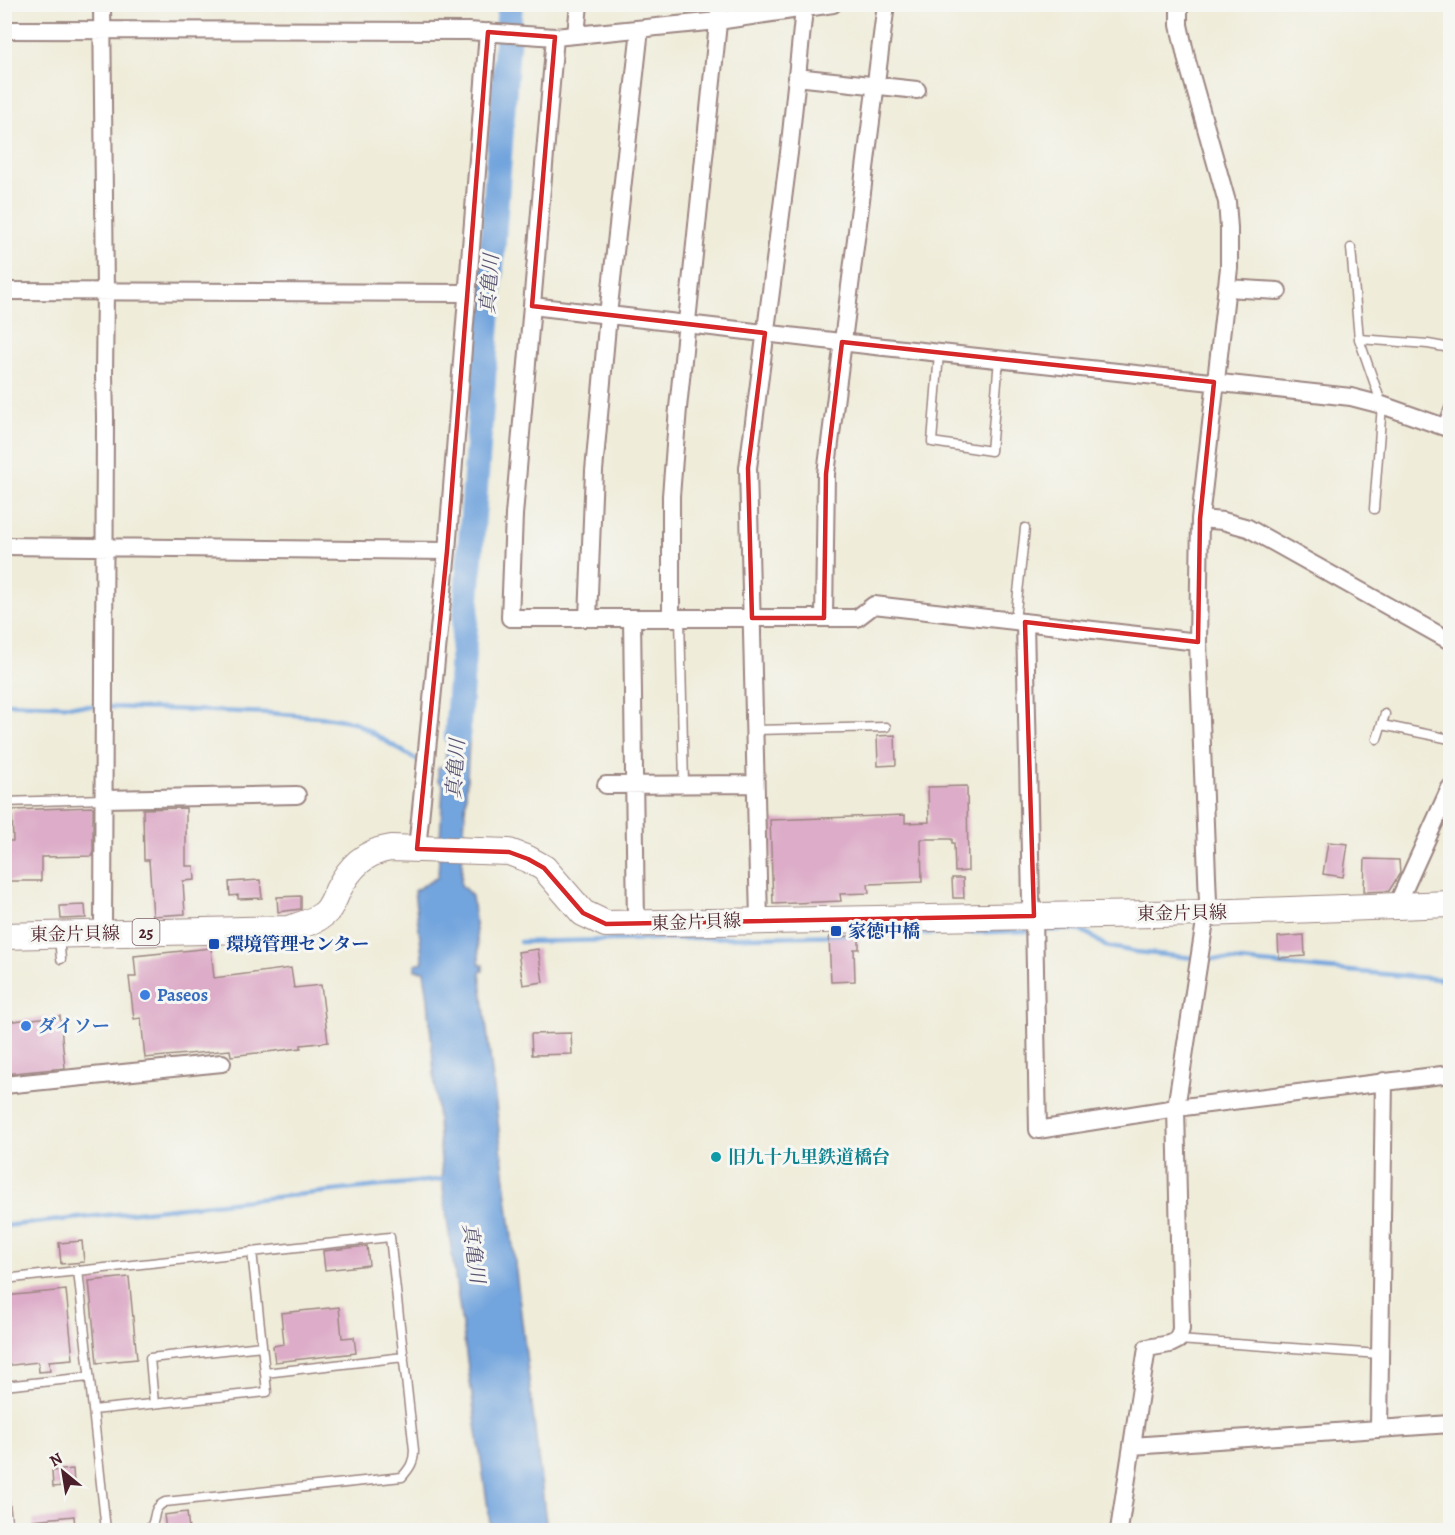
<svg xmlns="http://www.w3.org/2000/svg" width="1455" height="1535" font-family="Alegreya,'Noto Serif JP',serif">
  <style>
    .water { fill: #72a4dd; stroke: #5e6284; stroke-width: 1.5 }
    .lines { fill: none; stroke-linecap: round; stroke-linejoin: round }
    .stream { stroke: #72a4dd; stroke-width: 4.5 }
    .river { stroke: #72a4dd; stroke-width: 26 }
    .building { fill: #ddacc8 }
    .service-casing { stroke: #9c8682; stroke-width: 11 }
    .minor-casing { stroke: #9c8682; stroke-width: 20 }
    .primary-casing { stroke: #9c8682; stroke-width: 28 }
    .service { stroke: #fff; stroke-width: 8 }
    .minor { stroke: #fff; stroke-width: 16 }
    .primary { stroke: #fff; stroke-width: 26 }
    .marked { fill: none; stroke: #d62828; stroke-width: 4.5; stroke-linejoin: round }
    .transit-dot { fill: #1a4fb4; stroke: #f6f6f2; stroke-width: 2 }
    .shop-dot { fill: #3f7fe0; stroke: #f6f6f2; stroke-width: 2 }
    .culture-dot { fill: #0f9aa8; stroke: #f6f6f2; stroke-width: 2 }
    .labels { text-anchor: middle; stroke-width: 6; stroke-linejoin: round; paint-order: stroke }
    .shield { fill: #f6f6f2; stroke: #7e6067; stroke-width: 1.5 }
    .shield-label { font-size: 16px; font-weight: bold; fill: #4a1f2b }
    .street-label { font-size: 18px; fill: #4a1f2b; stroke: #f6f6f2 }
    .transit-label { font-size: 18px; font-weight: bold; fill: #164399; stroke: #f6f6f2; text-anchor: start }
    .shop-label { font-size: 18px; font-weight: bold; fill: #366cbe; stroke: #f6f6f2; text-anchor: start }
    .culture-label { font-size: 18px; font-weight: bold; fill: #0d838f; stroke: #f6f6f2; text-anchor: start }
    .water-label { font-size: 20px; font-style: italic; fill: #5a5472; stroke: #f6f6f2 }
  </style>
  <rect width="100%" height="100%" fill="#f6f6f2"/>
  <filter id="ink" filterUnits="userSpaceOnUse"><feTurbulence type="fractalNoise" baseFrequency=".0167" numOctaves="2"/><feDisplacementMap in="SourceGraphic" scale="12" xChannelSelector="R" yChannelSelector="G"/><feConvolveMatrix kernelMatrix="1 2 1 2 8 2 1 2 1" color-interpolation-filters="sRGB"/></filter>
  <filter id="wash" filterUnits="userSpaceOnUse"><feTurbulence type="fractalNoise" baseFrequency=".008" numOctaves="4" result="noise"/><feDisplacementMap in="SourceGraphic" scale="24" xChannelSelector="R" yChannelSelector="G"/><feGaussianBlur stdDeviation="1.35" result="paint"/><feColorMatrix in="noise" values="0 0 0 0 0 0 0 0 0 0 0 0 0 0 0 0 0 1.4 0 .05"/><feComposite in="paint" operator="in"/></filter>
  <g filter="url(#wash)">
    <rect width="100%" height="100%" fill="#efecd9"/>
    <!-- water -->
    <path class="water" d="M451 703 471 706 461 885 472 896 480 965H483V971L480 972 547 1530H491L444 1198 428 999 424 971 415 970V964L423 962 414 891 438 877 443 785 438 780V768L445 765Z"/>
    <g class="lines">
      <!-- stream -->
      <path class="stream" d="M4 703 269 713 331 718 354 722 417 760
        M1038 931 1075 929 1089 934 1105 946 1136 952 1195 958
        M520 942 1030 931
        M1204 958 1450 980
        M4 1226 446 1179"/>
      <!-- river -->
      <path class="river" d="M457 737 510 4"/>
    </g>
    <g id="blocks">
      <!-- building -->
      <path class="building" d="M895 735 896 765 878 766 877 736Z
        M967 786 968 871 955 872 954 843H952V839H921L922 882 868 884 869 893 840 894 841 901 773 904 770 820 905 815V823L929 822 928 787Z
        M93 807V856L41 857V881H4V841H13L12 810Z
        M186 808V866H194L195 880 183 881 185 914 153 916 149 860H144L143 809Z
        M1328 842 1348 844 1343 877 1323 874Z
        M1365 859 1399 860 1400 873 1389 891 1364 892Z
        M952 878H963L964 898H953Z
        M260 880 262 898 238 899V895L230 896 229 882Z
        M301 896V909L278 912 277 897Z
        M85 905 86 918 61 919 60 906Z
        M1304 935 1305 956 1279 958 1278 937Z
        M859 936V949H854L855 981 831 982 829 937Z
        M211 948 214 978 291 968 294 988 321 985 328 1042 301 1045V1048L231 1056 230 1050 145 1058 141 1018 134 1019 129 977H136L134 956Z
        M538 949 543 982 523 985 518 952Z
        M60 1016 65 1068 4 1074V1022Z
        M571 1033 572 1054 532 1055 531 1034Z
        M82 1241 84 1262 61 1264 59 1243Z
        M367 1246 369 1265 325 1270 323 1251Z
        M129 1277 137 1359 97 1363 89 1281Z
        M66 1290 73 1359 49 1361 50 1371 39 1372 38 1362 4 1366V1296Z
        M339 1307 342 1338 354 1337 356 1353 275 1362 273 1346 284 1344 281 1313Z
        M73 1469 74 1485 53 1487 52 1471Z
        M187 1512 189 1530H166L164 1515Z
        M74 1516 75 1527 34 1530 33 1520Z"/>
    </g>
  </g>
  <g filter="url(#ink)">
    <use href="#blocks" fill-opacity="0" stroke="#9c8682" stroke-width="1.5"/>
    <g class="lines">
      <defs>
        <path id="service" d="M1351 248 1359 339 1382 405 1374 509
          M1359 339 1428 344 1450 348
          M939 353 932 442 991 451 999 359
          M1442 426 1450 406
          M680 618 684 785
          M1015 621 1025 528
          M1382 725 1450 739
          M754 730 886 727
          M1377 739 1385 714
          M4 802 104 799
          M59 938 61 959
          M78 1270 106 1530
          M4 1279 390 1237 414 1450C414 1462 410 1468 402 1477L165 1502C149 1510 159 1520 148 1530
          M1178 1340 1380 1354
          M265 1373 404 1357
          M4 1386 89 1377
          M154 1404 150 1358 262 1346
          M93 1410 267 1392 252 1251
          M4 1495 8 1530"/>
        <path id="minor" d="M102 4 105 292 104 375 105 417 103 933
          M4 30 468 31 555 37 718 21 833 4
          M576 35 579 4
          M555 37 514 515 510 618H857L874 605 1198 642
          M796 77 917 90
          M1226 288 1278 291
          M4 291 467 293
          M532 306 875 346 1351 397 1382 405 1450 429
          M1200 519 1223 521 1248 528 1450 641
          M4 546 447 551
          M588 618 594 471 608 315 640 29
          M632 618 636 924
          M671 618V496L678 408 720 4
          M824 618 826 474 886 4
          M1025 622 1031 901 1034 916 1038 1130 1176 1108 1450 1074
          M606 785 755 784
          M104 799 297 795
          M417 849 447 551 488 32
          M1396 907 1450 788
          M759 920 748 468 789 153 804 9
          M4 1085 222 1063
          M1379 1429 1384 1081
          M1132 1446 1450 1424
          M1119 1530 1147 1348 1170 1344 1178 1340 1181 1329 1176 1108 1208 902 1198 642 1200 519 1229 268V228L1227 202 1187 61 1179 25V4"/>
        <path id="primary" d="M4 936 288 929C300 925 318 921 327 911 332 905 335 897 338 890 350 867 364 852 391 848L509 852 528 859 544 868 583 913 606 924 1207 913 1450 904"/>
      </defs>
      <!-- service casing -->
      <use href="#service" class="service-casing"/>
      <!-- minor casing -->
      <use href="#minor" class="minor-casing"/>
      <!-- primary casing -->
      <use href="#primary" class="primary-casing"/>
      <!-- service -->
      <use href="#service" class="service"/>
      <!-- minor -->
      <use href="#minor" class="minor"/>
      <!-- primary -->
      <use href="#primary" class="primary"/>
    </g>
  </g>
  <!-- marked area -->
  <path class="marked" d="M488 32 555 37 532 306 765 333 748 468 752 618H824L826 474 842 342 1214 382 1200 519 1198 642 1025 622 1034 916 606 924 583 913 544 868 528 859 509 852 417 849 447 551Z"/>
  <!-- markers -->
  <g class="transit-dot">
    <rect x="830" y="925" width="12" height="12" rx="3"/>
    <rect x="208" y="938" width="12" height="12" rx="3"/>
  </g>
  <g class="shop-dot">
    <circle cx="145" cy="995" r="6"/>
    <circle cx="26" cy="1026" r="6"/>
  </g>
  <circle class="culture-dot" cx="716" cy="1157" r="6"/>
  <g class="labels">
    <!-- shield labels -->
    <rect class="shield" x="132.5" y="919" width="27" height="26" rx="4.5"/>
    <g class="shield-label">
      <text x="146" y="938">25</text>
    </g>
    <!-- street labels -->
    <g class="street-label">
      <text transform="translate(1182 913) rotate(-1)" y="6">東金片貝線</text>
      <text transform="translate(696 922) rotate(-2)" y="6">東金片貝線</text>
      <text transform="translate(75 934) rotate(-1)" y="6">東金片貝線</text>
    </g>
    <!-- transit labels -->
    <g class="transit-label">
      <text x="848" y="937">家徳中橋</text>
      <text x="226" y="950">環境管理センター</text>
    </g>
    <!-- shop labels -->
    <g class="shop-label">
      <text x="157" y="1001">Paseos</text>
      <text x="38" y="1032">ダイソー</text>
    </g>
    <!-- culture labels -->
    <g class="culture-label">
      <text x="728" y="1163">旧九十九里鉄道橋台</text>
    </g>
    <!-- water labels -->
    <g class="water-label">
      <text transform="translate(489 284) rotate(-86)" y="7">真亀川</text>
      <text transform="translate(455 769) rotate(-86)" y="7">真亀川</text>
      <text transform="translate(474 1253) rotate(82)" y="7">真亀川</text>
    </g>
  </g>
  <!-- margin -->
  <rect width="1455" height="1535" fill="none" stroke="#f6f6f2" stroke-width="24"/>
  <!-- north arrow -->
  <g transform="translate(63 1472) rotate(330)" stroke="#f6f6f2" stroke-width="4.5" paint-order="stroke">
  <path d="M0-4.5L10 22L0 15L-10 22Z" fill="#4a1f2b"/>
  <text y="-9" font-size="16" font-weight="bold" text-anchor="middle" fill="#4a1f2b">N</text>
  </g>
</svg>
